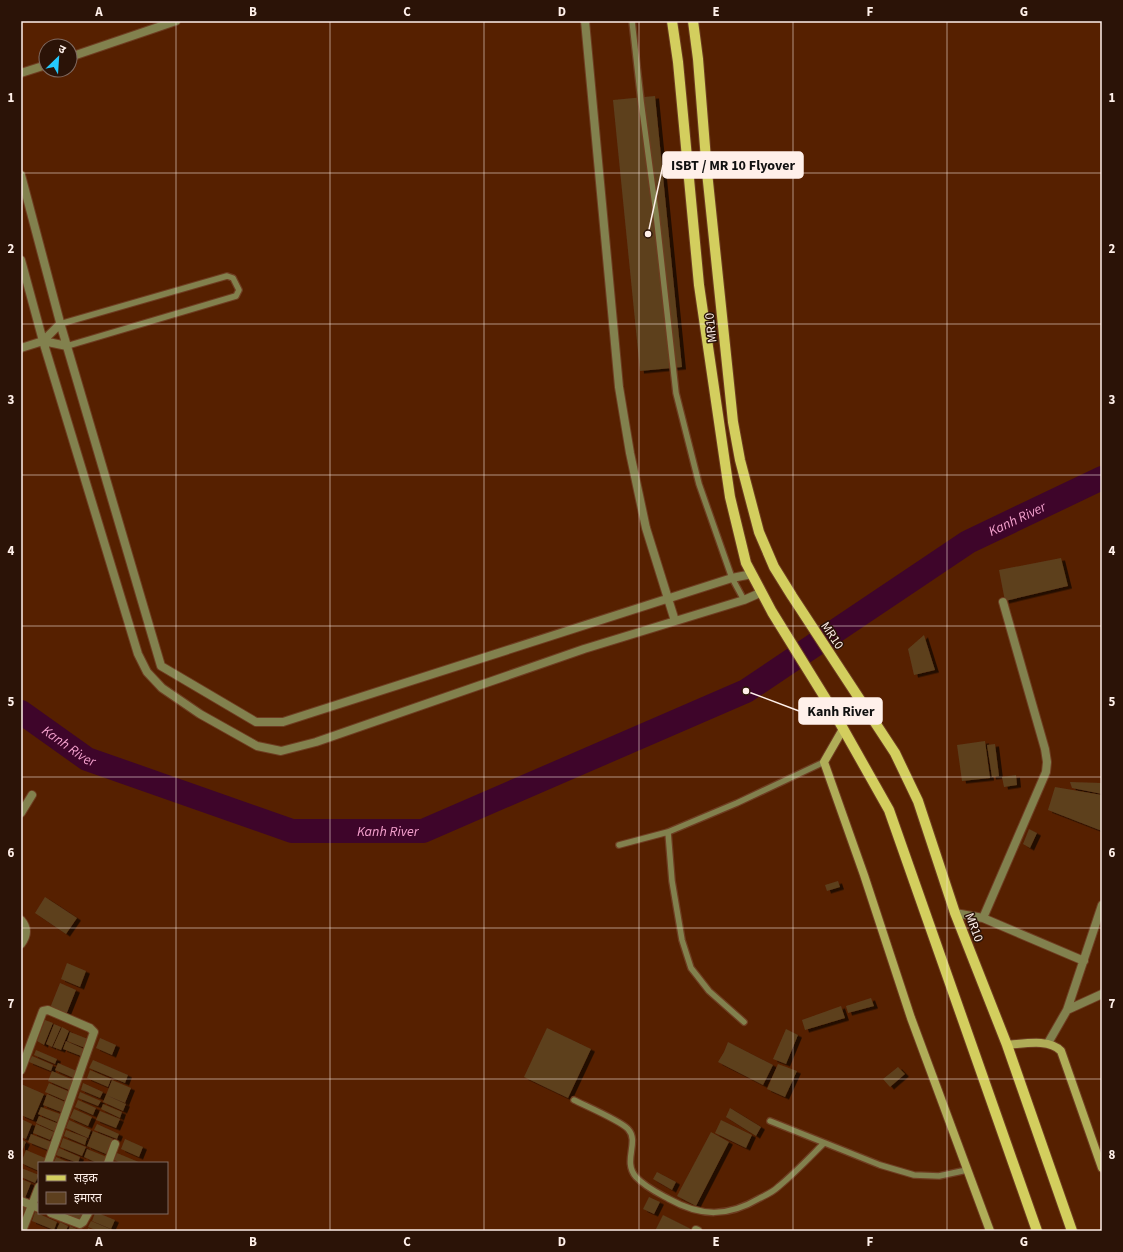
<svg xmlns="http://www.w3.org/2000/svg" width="1123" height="1252" font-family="'Source Sans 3','Noto Sans Devanagari',sans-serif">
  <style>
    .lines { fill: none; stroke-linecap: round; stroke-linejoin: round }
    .river { stroke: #3e052a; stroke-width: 24 }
    .building { fill: #5d3f1e; filter: url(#shadow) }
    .lane-casing { stroke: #6e3d21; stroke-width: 8 }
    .street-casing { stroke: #6e3d21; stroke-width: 10 }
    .secondary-casing { stroke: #6e3d21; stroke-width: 10 }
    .primary-casing { stroke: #6e3d21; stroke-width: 12 }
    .lane { stroke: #82814e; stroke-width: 5.5 }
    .street { stroke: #82814e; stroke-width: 8 }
    .secondary { stroke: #b0ad58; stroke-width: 8 }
    .primary { stroke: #d3ce5e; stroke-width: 10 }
    .grid { fill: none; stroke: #fff0ea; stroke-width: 1; stroke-opacity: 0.55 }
    .labels { text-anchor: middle; stroke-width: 3; stroke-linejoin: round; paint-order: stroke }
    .street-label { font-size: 13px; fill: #fff0ea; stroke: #2b1307 }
    .water-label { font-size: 14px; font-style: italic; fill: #f4a0cd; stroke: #2b1307 }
    .leader { fill: none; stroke: #fff0ea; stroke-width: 1.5 }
    .callout-dot { fill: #fff0ea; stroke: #2b1307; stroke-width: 1.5 }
    .callout { fill: #fff0ea; stroke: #fff0ea; stroke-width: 1.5 }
    .callout-label { font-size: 14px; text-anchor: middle; font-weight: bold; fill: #111 }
    .neatline { fill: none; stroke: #fff0ea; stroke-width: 1.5 }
    .grid-label { font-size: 13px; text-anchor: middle; font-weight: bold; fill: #fff0ea }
  </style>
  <defs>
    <filter id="shadow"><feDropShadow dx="4" dy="2.5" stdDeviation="0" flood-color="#0009"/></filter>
  </defs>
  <rect width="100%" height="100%" fill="#562000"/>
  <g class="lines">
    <!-- river -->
    <path class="river" id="s1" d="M21 712 87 759 292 831H423L746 691 968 542 1102 478"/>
  </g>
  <!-- building -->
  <path class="building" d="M655 96 682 367 640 371 613 100Z
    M1061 558 1068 586 1005 601 999 570Z
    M924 635 935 670 914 675 908 649Z
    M985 741 990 778 962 781 957 745Z
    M995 744 999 776 992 777 987 745Z
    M1016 775 1017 785 1004 787 1002 777Z
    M1070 782 1102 783V794L1072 788Z
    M1055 787 1102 795V831L1048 810Z
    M1029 829 1037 833 1030 848 1023 844Z
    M838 881 840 887 827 891 825 885Z
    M45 897 77 918 66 934 35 913Z
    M67 963 86 971 80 987 61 979Z
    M60 983 76 990 66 1015 50 1008Z
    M871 998 874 1006 848 1013 846 1006Z
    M841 1006 845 1018 805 1030 802 1020Z
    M45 1020 53 1023 44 1045 37 1041Z
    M54 1024 61 1027 52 1047 46 1044Z
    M62 1027 69 1031 61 1050 53 1047Z
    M547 1028 591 1049 568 1098 524 1077Z
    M786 1029 798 1035 786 1064 773 1059Z
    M70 1032 88 1039 85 1048 67 1041Z
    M100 1038 116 1045 112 1055 96 1048Z
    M66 1041 84 1049 81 1056 63 1049Z
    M728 1042 773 1065 763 1085 718 1062 724 1052Z
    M36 1050 57 1059 55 1064 34 1055Z
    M32 1056 53 1065 51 1071 29 1062Z
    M93 1060 128 1075 125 1083 89 1068Z
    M58 1063 79 1072 76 1079 55 1070Z
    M778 1064 797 1071 785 1097 767 1089Z
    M898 1067 905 1074 890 1087 883 1079Z
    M90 1070 111 1079 108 1087 87 1078Z
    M52 1071 73 1080 69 1090 48 1081Z
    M112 1080 131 1088 125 1103 106 1095Z
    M49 1083 70 1092 66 1101 45 1092Z
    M83 1083 103 1092 100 1098 81 1090Z
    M21 1084 44 1094 33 1120 21 1115Z
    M80 1092 101 1101 98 1106 78 1098Z
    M47 1094 65 1102 61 1112 43 1105Z
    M106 1095 126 1104 123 1111 103 1102Z
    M78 1100 96 1108 93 1115 75 1107Z
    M103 1104 122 1112 120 1118 101 1109Z
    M41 1107 60 1114 57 1122 38 1114Z
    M730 1108 761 1127 756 1136 726 1117Z
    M74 1109 92 1117 88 1126 70 1118Z
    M100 1111 120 1119 116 1128 96 1120Z
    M39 1116 59 1124 56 1132 36 1123Z
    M21 1119 32 1124 26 1139 21 1137Z
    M69 1120 91 1130 88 1138 66 1128Z
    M721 1120 752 1135 746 1148 715 1133Z
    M36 1124 54 1132 50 1140 33 1133Z
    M97 1124 119 1134 117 1139 94 1130Z
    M66 1130 87 1138 85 1145 64 1136Z
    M93 1131 113 1139 106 1154 87 1146Z
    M711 1132 729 1142 696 1206 677 1196Z
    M31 1134 51 1142 48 1150 28 1142Z
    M63 1138 86 1147 82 1156 60 1147Z
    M21 1139 26 1142 23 1149 21 1148Z
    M125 1139 143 1147 139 1157 121 1149Z
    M59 1148 80 1157 78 1163 56 1155Z
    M87 1149 107 1157 104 1163H97L84 1157Z
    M26 1150 45 1158 43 1163H39V1171L21 1163Z
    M117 1153 141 1163H121L114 1160Z
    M56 1157 70 1163 54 1162Z
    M21 1168 39 1175 35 1183 21 1177Z
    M657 1172 676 1182 672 1190 653 1179Z
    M21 1179 31 1183 25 1198 21 1196Z
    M649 1197 660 1202 654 1214 643 1209Z
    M21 1206 26 1208 21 1219Z
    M35 1212 57 1222 54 1230 32 1221Z
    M59 1213H77L83 1216 80 1222Z
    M95 1213H98L115 1220 111 1229 92 1221Z
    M663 1215 691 1229 690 1231H655Z
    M91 1221 115 1231H98L88 1227Z
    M60 1222 68 1226 66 1231H56Z
    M70 1226 81 1231H68Z
    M88 1228 96 1231H87Z"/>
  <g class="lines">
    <defs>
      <path id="lane" d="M632 21 641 101 656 213 676 393 699 484 732 578 744 600
        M60 324 227 276 233 278 239 290 236 296 67 346
        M668 832 672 881 682 940 691 968 709 991 744 1022
        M619 845 668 832 737 803 824 762
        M574 1100C586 1106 621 1121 628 1129 640 1142 622 1161 636 1177 645 1187 658 1193 669 1199 701 1217 728 1217 760 1198 766 1195 773 1192 778 1187 794 1174 809 1158 824 1143
        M770 1121 880 1165 914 1175 939 1176 967 1170"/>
      <path id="street" d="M585 21 619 387 630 453 646 528 675 621
        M70 57 176 21
        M21 73 46 65
        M21 175 61 326 161 666 256 722H283L732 578 752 574
        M21 260 43 341 138 654 147 672 162 688 200 714 257 746 281 751 316 742 584 649 744 600 762 592
        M43 341 67 346
        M21 348 43 341 60 324
        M21 813 32 795
        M955 913 983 918 1084 961
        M983 918 1046 772 1047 762 1045 749 1003 602
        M21 920C28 928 27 936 21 944
        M1067 1010 1102 905
        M1048 1043 1067 1010 1102 994
        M21 1070 43 1011 48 1010 90 1028 94 1032 48 1163
        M108 1163 115 1144
        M21 1201 39 1208
        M51 1213 80 1224 83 1222 88 1213
        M22 1231 39 1187
        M696 1231V1230L698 1231"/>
      <path id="secondary" d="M843 729 824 762 864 875 911 1018 990 1231
        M1007 1045C1023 1044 1049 1038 1061 1051L1102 1168"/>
      <path id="primary" d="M672 21 678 62 699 285 730 497 746 563 772 612 832 709 889 810 1037 1231
        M693 21 698 59 707 172 733 422 740 460 759 532 774 567 792 596 895 753 918 801 955 913 1007 1045 1072 1231"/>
    </defs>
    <!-- lane casing -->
    <use href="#lane" class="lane-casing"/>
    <!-- street casing -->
    <use href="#street" class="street-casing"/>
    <!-- secondary casing -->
    <use href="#secondary" class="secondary-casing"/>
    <!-- primary casing -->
    <use href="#primary" class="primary-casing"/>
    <!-- lane -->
    <use href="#lane" class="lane"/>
    <!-- street -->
    <use href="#street" class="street"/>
    <!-- secondary -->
    <use href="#secondary" class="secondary"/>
    <!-- primary -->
    <use href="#primary" class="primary"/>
  </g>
  <!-- grid -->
  <path class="grid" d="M176 21V1231M330 21V1231M484 21V1231M639 21V1231M793 21V1231M947 21V1231M21 173H1102M21 324H1102M21 475H1102M21 626H1102M21 777H1102M21 928H1102M21 1079H1102"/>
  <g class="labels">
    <!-- street labels -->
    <g class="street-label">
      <text transform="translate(710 328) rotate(-96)" y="5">MR10</text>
      <text transform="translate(833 635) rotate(56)" y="5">MR10</text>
      <text transform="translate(975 927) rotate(69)" y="5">MR10</text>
    </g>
    <!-- water labels -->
    <g class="water-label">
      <text dy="5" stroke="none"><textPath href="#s1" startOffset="1103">Kanh River</textPath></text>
      <text dy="5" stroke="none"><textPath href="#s1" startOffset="59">Kanh River</textPath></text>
      <text dy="5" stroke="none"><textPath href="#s1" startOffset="394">Kanh River</textPath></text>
    </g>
  </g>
  <!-- callouts -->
  <path class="leader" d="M648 234L663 165M746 691L799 711"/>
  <g class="callout-dot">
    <circle cx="648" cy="234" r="4"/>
    <circle cx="746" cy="691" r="4"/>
  </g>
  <g class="callout">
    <rect x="663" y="152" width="140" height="26" rx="4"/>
    <rect x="799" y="698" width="83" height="26" rx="4"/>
  </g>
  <g class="callout-label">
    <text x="733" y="170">ISBT / MR 10 Flyover</text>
    <text x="841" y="716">Kanh River</text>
  </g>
  <!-- border -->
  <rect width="1123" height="1252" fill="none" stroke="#2b1307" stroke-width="44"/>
  <!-- legend -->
  <rect x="38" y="1162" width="130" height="52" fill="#2b1307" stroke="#806b62"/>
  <rect x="46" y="1175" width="20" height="6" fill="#d3ce5e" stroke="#806b62"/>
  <text x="74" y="1182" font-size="12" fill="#fff0ea">सड़क</text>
  <rect x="46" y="1192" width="20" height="12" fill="#5d3f1e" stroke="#806b62"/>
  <text x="74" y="1202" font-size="12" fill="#fff0ea">इमारत</text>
  <!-- north arrow -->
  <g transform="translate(58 58) rotate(25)"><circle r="19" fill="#2b1307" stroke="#806b62"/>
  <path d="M0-3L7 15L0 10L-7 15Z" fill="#24c9fe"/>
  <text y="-6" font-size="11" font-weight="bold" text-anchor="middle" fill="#fff0ea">उ</text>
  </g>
  <rect x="22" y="22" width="1079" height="1208" class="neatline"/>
  <g class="grid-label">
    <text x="99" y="16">A</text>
    <text x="253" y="16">B</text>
    <text x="407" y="16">C</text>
    <text x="562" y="16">D</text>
    <text x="716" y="16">E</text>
    <text x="870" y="16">F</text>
    <text x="1024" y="16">G</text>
    <text x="11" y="102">1</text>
    <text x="1112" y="102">1</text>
    <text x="11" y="253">2</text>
    <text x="1112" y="253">2</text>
    <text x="11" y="404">3</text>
    <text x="1112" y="404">3</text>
    <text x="11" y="555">4</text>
    <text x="1112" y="555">4</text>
    <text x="11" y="706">5</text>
    <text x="1112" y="706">5</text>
    <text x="11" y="857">6</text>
    <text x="1112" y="857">6</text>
    <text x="11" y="1008">7</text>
    <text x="1112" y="1008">7</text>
    <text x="11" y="1159">8</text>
    <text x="1112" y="1159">8</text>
    <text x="99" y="1246">A</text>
    <text x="253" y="1246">B</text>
    <text x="407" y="1246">C</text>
    <text x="562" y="1246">D</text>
    <text x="716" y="1246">E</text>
    <text x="870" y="1246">F</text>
    <text x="1024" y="1246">G</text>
  </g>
</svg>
